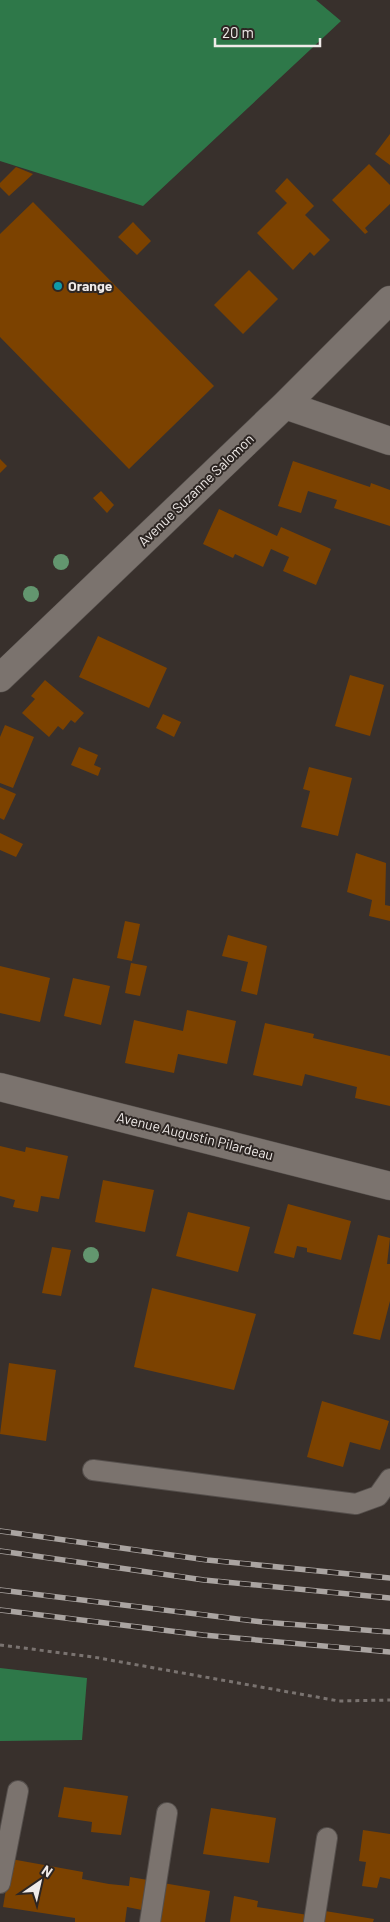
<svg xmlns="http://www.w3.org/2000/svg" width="390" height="1922" font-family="Barlow,sans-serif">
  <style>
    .forest { fill: #2e7849 }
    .building { fill: #7c4200 }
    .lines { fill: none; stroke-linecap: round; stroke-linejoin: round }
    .lane-casing { stroke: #554f4c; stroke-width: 22 }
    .street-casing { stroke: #554f4c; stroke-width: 29 }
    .path { stroke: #7a7370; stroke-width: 3; stroke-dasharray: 4 4; stroke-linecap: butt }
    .lane { stroke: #7b736e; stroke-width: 20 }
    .street { stroke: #7b736e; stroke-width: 28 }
    .rail-casing { stroke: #aaa4a1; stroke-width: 5.5 }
    .rail { stroke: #2d2623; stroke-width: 4; stroke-dasharray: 11; stroke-linecap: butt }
    .tree { fill: #63966f }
    .culture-dot { fill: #0f9aa8; stroke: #2d2623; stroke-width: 2 }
    .labels { text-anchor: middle; stroke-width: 4; stroke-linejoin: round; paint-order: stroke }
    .poi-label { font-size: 14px; font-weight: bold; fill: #f0ebe9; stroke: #2d2623; text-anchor: start }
    .street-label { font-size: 14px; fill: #f0ebe9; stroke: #2d2623 }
  </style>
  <rect width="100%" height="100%" fill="#38302c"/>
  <!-- forest -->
  <path class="forest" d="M0 0H316L341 21 143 206 0 161Z
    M0 1668 87 1678 82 1740 0 1741Z"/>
  <!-- building -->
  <path class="building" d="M390 134V165L375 154Z
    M369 164 390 185V204L365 228 368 232 365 234 332 200Z
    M16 167 33 174 9 196 0 187V183Z
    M287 178 314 206 305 215 330 240 314 256 310 252 293 270 257 233 287 203 275 191Z
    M33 202 214 386 129 469 0 337V234Z
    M133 222 151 241 137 255 118 237Z
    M249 270 278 299 243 334 214 305Z
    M0 459 7 466 0 473Z
    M293 461 370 487 371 483 390 490V526L334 508 337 500 308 491 301 513 278 506Z
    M101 491 114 505 107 513 93 498Z
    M219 509 277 536 281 527 331 549 316 585 283 571 289 557 271 549 263 567 235 554 233 558 203 544Z
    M98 636 167 668 149 708 79 677Z
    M350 675 384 685 370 736 335 726Z
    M45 680 84 713 75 723 71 720 63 730 58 726 49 737 22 713 35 699 31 696Z
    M163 714 181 722 174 737 156 728Z
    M5 725 34 737 13 788 0 783V737Z
    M79 747 98 755 94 765 101 768 98 776 71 765Z
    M309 767 352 778 338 836 301 827 310 791 303 789Z
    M0 787 16 794 4 820 0 818Z
    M0 833 23 844 16 857 0 850Z
    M356 853 386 863 385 905 390 906V921L369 916 372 900 347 892Z
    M125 921 140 924 132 961 117 958Z
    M228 935 267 946 257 995 241 991 248 962 222 956Z
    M131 963 147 966 140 996 125 993Z
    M0 966 50 978 40 1022 0 1013Z
    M73 978 110 986 101 1025 64 1016Z
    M187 1010 236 1021 227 1064 178 1054 174 1073 125 1063 134 1020 183 1031Z
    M265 1023 314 1034 313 1038 390 1056V1106L355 1098 357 1087 305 1074 302 1086 253 1075Z
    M0 1146 25 1152 26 1147 68 1156 59 1199 41 1196 38 1212 13 1207 15 1200 0 1196Z
    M103 1180 154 1190 145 1232 95 1222Z
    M288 1204 351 1221 341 1260 307 1252V1248L297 1246 294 1258 274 1253Z
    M188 1212 250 1227 238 1272 176 1256Z
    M378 1235 390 1238 387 1264H390V1301L380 1340 353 1334Z
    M52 1247 71 1250 61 1296 42 1293Z
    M152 1288 256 1314 234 1390 134 1367Z
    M9 1363 56 1370 46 1441 0 1434Z
    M322 1401 389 1421 380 1450 350 1442 343 1467 307 1457Z
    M64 1787 128 1796 121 1835 91 1832 92 1822 58 1817Z
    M211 1808 276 1818 269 1863 203 1854Z
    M363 1830 390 1834V1879L380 1877 377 1888 362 1886 366 1862 359 1861Z
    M11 1859 83 1872 82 1879 109 1884 129 1886 130 1877 148 1880 142 1910 127 1907 125 1922H75V1918L3 1907Z
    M163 1883 210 1891 205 1922H157Z
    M234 1896 258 1901 257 1907 308 1915 307 1922H230Z
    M325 1911 374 1919 373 1922H323Z"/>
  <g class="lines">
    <defs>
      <path id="lane" d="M93 1470 356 1504 378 1496 390 1479
        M0 1883 18 1791
        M150 1922 167 1813
        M314 1922 327 1838"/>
      <path id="street" d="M285 405 390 441
        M0 678 285 405 390 300
        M0 1087 390 1186"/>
    </defs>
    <!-- lane casing -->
    <use href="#lane" class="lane-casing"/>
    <!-- street casing -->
    <use href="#street" class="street-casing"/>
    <!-- path -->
    <path class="path" d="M0 1645 93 1657 339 1701 390 1700"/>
    <!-- lane -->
    <use href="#lane" class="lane"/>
    <!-- street -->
    <use href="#street" class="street"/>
    <defs>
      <path id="rail" d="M0 1531 207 1560 390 1578
        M0 1551 204 1580 390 1598
        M0 1590 263 1622 390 1632
        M0 1610 203 1635 390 1652"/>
    </defs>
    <!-- rail casing -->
    <use href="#rail" class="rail-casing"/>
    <!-- rail -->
    <use href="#rail" class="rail"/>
  </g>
  <!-- trees -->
  <g class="tree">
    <circle cx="61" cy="562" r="8"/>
    <circle cx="31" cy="594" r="8"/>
    <circle cx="91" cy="1255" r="8"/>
  </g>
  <!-- markers -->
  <circle class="culture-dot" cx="58" cy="286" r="5"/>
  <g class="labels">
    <!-- poi labels -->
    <g class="poi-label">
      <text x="68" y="291">Orange</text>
    </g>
    <!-- street labels -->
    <g class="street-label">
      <text transform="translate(196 490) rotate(-44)" y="5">Avenue Suzanne Salomon</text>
      <text transform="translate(195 1136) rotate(14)" y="5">Avenue Augustin Pilardeau</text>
    </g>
  </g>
  <!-- north arrow -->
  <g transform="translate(40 1882) rotate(34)" stroke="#2d2623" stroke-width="4" paint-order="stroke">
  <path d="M0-4L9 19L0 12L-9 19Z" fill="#f0ebe9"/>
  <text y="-8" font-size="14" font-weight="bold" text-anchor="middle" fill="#f0ebe9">N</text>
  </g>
  <!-- scale -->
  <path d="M215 38v8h105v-8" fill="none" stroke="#f0ebe9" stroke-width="2.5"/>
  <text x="222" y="38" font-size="15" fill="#f0ebe9" stroke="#2d2623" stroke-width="4" paint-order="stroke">20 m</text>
</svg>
